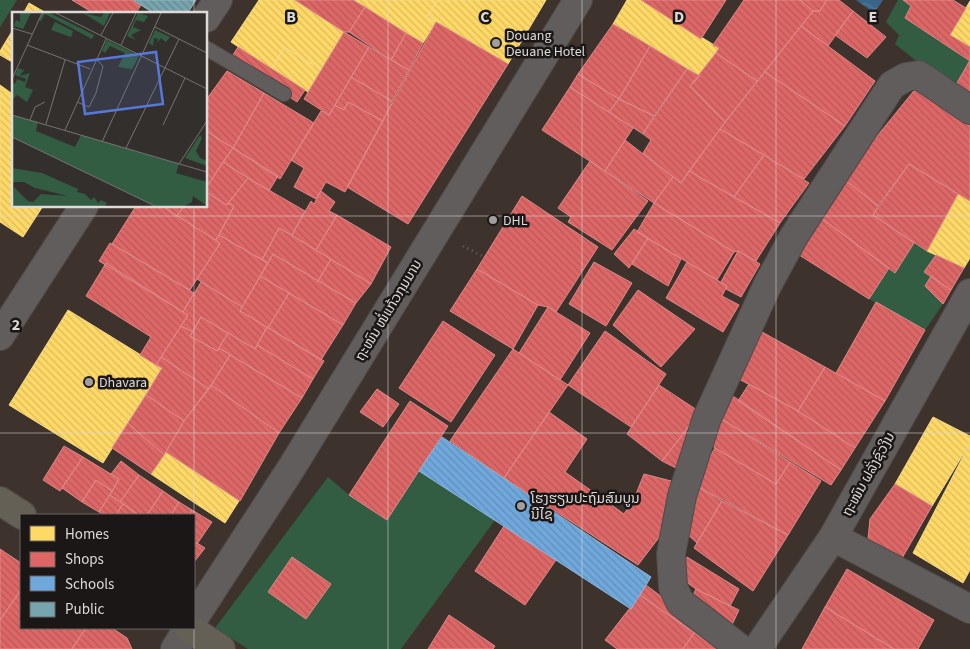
<svg xmlns="http://www.w3.org/2000/svg" width="970" height="649" font-family="'Source Sans 3','Noto Sans Lao',sans-serif">
  <style>
    .built { fill: #3e322d; fill-rule: evenodd }
    .green { fill: #325d43 }
    .water { fill: url(#water-waves) }
    .homes { fill: url(#homes-back-hatch); stroke: #f5d988 }
    .shops { fill: url(#shops-back-hatch); stroke: #df8988 }
    .schools { fill: url(#schools-back-hatch); stroke: #90b7db }
    .public { fill: url(#public-back-hatch); stroke: #95b5bb }
    .lines { fill: none; stroke-linecap: round; stroke-linejoin: round }
    .service-casing { stroke: #4e4a49; stroke-width: 16 }
    .minor-casing { stroke: #4e4a49; stroke-width: 30 }
    .trunk-casing { stroke: #4e4a49; stroke-width: 30 }
    .path { stroke: #646160; stroke-width: 3; stroke-dasharray: 1 4; stroke-linecap: butt }
    .service { stroke: #605d5c; stroke-width: 14 }
    .minor { stroke: #605d5c; stroke-width: 28 }
    .trunk { stroke: #646055; stroke-width: 28 }
    .grid { fill: none; stroke: #dedad8; stroke-width: 1; stroke-opacity: 0.55 }
    .poi-dot { fill: #a29e9c; stroke: #1a1716; stroke-width: 2 }
    .labels { text-anchor: middle; stroke-width: 5; stroke-linejoin: round; paint-order: stroke }
    .poi-label { font-size: 14px; fill: #dedad8; stroke: #1a1716; text-anchor: start }
    .street-label { font-size: 14px; fill: #dedad8; stroke: #1a1716 }
    .inset-road { fill: none; stroke: #777371; stroke-width: 1 }
    .view { fill: #5778d8; fill-opacity: 0.15; stroke: #5778d8; stroke-width: 2.5 }
    .inset-edge { fill: none; stroke: #dedad8; stroke-width: 2.5 }
    .grid-label { font-size: 16px; text-anchor: middle; font-weight: bold; fill: #dedad8; stroke: #1a1716; stroke-width: 5; stroke-linejoin: round; paint-order: stroke }
  </style>
  <defs>
    <pattern id="water-waves" width="16" height="10" patternUnits="userSpaceOnUse" patternTransform="scale(1.25)"><rect width="16" height="10" fill="#396688"/><path d="M0 5q4-4 8 0t8 0" fill="none" stroke="#557b98"/></pattern>
    <pattern id="homes-back-hatch" width="6" height="6" patternUnits="userSpaceOnUse" patternTransform="scale(1.25)"><rect width="6" height="6" fill="#ffd966"/><path d="M-1 5l2 2M0 0l6 6M5-1l2 2" fill="none" stroke="#d9bb5f"/></pattern>
    <pattern id="shops-back-hatch" width="6" height="6" patternUnits="userSpaceOnUse" patternTransform="scale(1.25)"><rect width="6" height="6" fill="#e06666"/><path d="M-1 5l2 2M0 0l6 6M5-1l2 2" fill="none" stroke="#b15b5b"/></pattern>
    <pattern id="schools-back-hatch" width="6" height="6" patternUnits="userSpaceOnUse" patternTransform="scale(1.25)"><rect width="6" height="6" fill="#6fa8dc"/><path d="M-1 5l2 2M0 0l6 6M5-1l2 2" fill="none" stroke="#648eb5"/></pattern>
    <pattern id="public-back-hatch" width="6" height="6" patternUnits="userSpaceOnUse" patternTransform="scale(1.25)"><rect width="6" height="6" fill="#76a5af"/><path d="M-1 5l2 2M0 0l6 6M5-1l2 2" fill="none" stroke="#67878e"/></pattern>
  </defs>
  <rect width="100%" height="100%" fill="#332f2d"/>
  <!-- built -->
  <path class="built" d="M0 0H970V649H0ZM14 14H206V206H14ZM21 515H194V628H21Z"/>
  <!-- green -->
  <path class="green" d="M0 0H17L0 27Z
    M898 0H903L911 6 905 18 970 61 953 90 895 44 899 35 886 22Z
    M914 243 936 255 924 272 931 276 925 286 943 304 925 330 869 299 889 268 895 273Z
    M419 471 495 520 401 649H248L215 628 328 477 349 495 387 520Z"/>
  <!-- water -->
  <path class="water" d="M856 0H883L874 13Z"/>
  <!-- homes -->
  <path class="homes" d="M259 0H295L344 32 322 70 284 47 272 69 231 42Z
    M353 0H438L427 17 436 22 423 43Z
    M438 0H546L508 64 427 17Z
    M627 0H641L719 48 700 76 613 24Z
    M970 1V47L950 35Z
    M29 3 48 14H23Z
    M14 28V63L0 55V51Z
    M284 47 322 70 308 92 272 69Z
    M0 85 14 95V206H43L23 237 0 222Z
    M958 194 970 201V258L964 268 927 251Z
    M68 310 162 368 103 463 9 405Z
    M933 417 970 436V443L932 506 895 484Z
    M970 443V570L963 583 913 553Z
    M166 452 239 501 225 523 151 474Z"/>
  <!-- shops -->
  <path class="shops" d="M72 0H133L141 5 135 14H95Z
    M295 0H353L365 7 349 32H344Z
    M641 0H726L701 39Z
    M744 0H800L813 11 757 81 716 53 719 48 713 45Z
    M800 0H827L820 11H813Z
    M827 0H839L853 11 828 46 801 26 813 11H820Z
    M903 0H953L966 8 950 35 970 47V61L905 18 911 6Z
    M365 7 406 33 391 60 349 32Z
    M853 11 886 37 867 58 835 35Z
    M436 22 508 64 408 224 347 187Z
    M613 24 650 46 619 99 578 74Z
    M801 26 875 81 845 126 765 72Z
    M344 32 369 47 329 115 304 99Z
    M406 33 423 43 409 70 391 60Z
    M650 46 687 69 654 116 619 99Z
    M238 47 305 90 297 102 231 58Z
    M369 47 409 70 392 101 351 77Z
    M716 53 757 81 725 122 690 86Z
    M970 60V103L953 90Z
    M687 69 700 76 690 86 725 122 681 183 643 153 651 140 643 134Z
    M227 71 264 93 233 148 206 131V100Z
    M765 72 845 126 804 179 720 129Z
    M578 74 619 99 609 112 570 87Z
    M351 77 392 101 383 121 348 102 344 110 335 105Z
    M570 87 633 128 605 171 542 130Z
    M917 87 970 125V201L909 164 878 206 843 178Z
    M264 93 314 123 280 179 233 148Z
    M619 99 654 116 643 134 609 112Z
    M348 102 383 121 345 192 326 182 316 199 294 187 304 168 291 160 321 111 329 115 335 105 344 110Z
    M720 129 764 155 734 197 689 171Z
    M206 131 233 148 206 188Z
    M625 140 673 177 654 203 605 171Z
    M233 148 278 176 269 191 223 162Z
    M764 155 809 183 780 223 734 197Z
    M590 161 648 201 612 250 568 222 571 217 558 208Z
    M223 162 248 178 227 205 206 192V188Z
    M909 164 958 194 927 251 873 215Z
    M689 171 780 223 756 261 738 251 734 252 654 203 673 177 681 183Z
    M248 178 305 211 292 235 279 228 262 260 219 235 234 206 228 203Z
    M843 178 878 206 873 215 914 243 895 273 821 218Z
    M321 191 335 202 329 211 337 215 316 250 292 235 311 201 314 204Z
    M206 192 227 205 228 203 234 206 216 240 177 216 184 206H206Z
    M522 196 598 247 556 312 548 307 538 305 477 269Z
    M654 203 734 252 717 280 637 232Z
    M136 206H162L220 243 190 290 112 244Z
    M162 206H184L177 216Z
    M337 215 391 247 371 284 316 250Z
    M821 218 889 268 869 299 796 253Z
    M279 228 331 259 318 281 273 254 268 263 262 260Z
    M634 229 648 238 629 268 614 254Z
    M219 235 268 263 242 307 197 279 220 243 216 240Z
    M648 238 681 259 668 286 632 264Z
    M110 243 194 293 183 312 99 261Z
    M738 251 760 264 741 297 726 289 727 286 721 282Z
    M273 254 356 303 343 325 260 276Z
    M936 255 964 268 951 290 924 272Z
    M331 259 371 284 356 303 318 281Z
    M594 262 632 283 606 326 569 304Z
    M687 262 727 286 722 296 739 305 723 332 666 298Z
    M106 263 188 315 156 365 140 355 151 337 86 296Z
    M477 269 538 305 513 349 450 311Z
    M260 276 289 293 268 328 240 311Z
    M931 276 951 290 943 304 925 286Z
    M201 282 242 307 240 311 267 327 255 349 201 317 193 332 181 326 188 315 183 312Z
    M638 290 695 329 661 367 613 325Z
    M289 293 343 325 321 360 268 328Z
    M876 302 925 330 885 401 836 373Z
    M548 307 590 333 560 380 519 353Z
    M201 317 228 333 217 351 190 336Z
    M443 321 495 355 451 422 399 388Z
    M181 326 193 332 190 336 217 351 219 348 230 355 209 389 161 357Z
    M267 327 324 361 313 379 257 345Z
    M605 331 666 374 631 427 568 385Z
    M762 332 825 367 798 411 737 378Z
    M228 333 255 349 257 345 313 379 302 398 219 348Z
    M513 349 568 385 504 478 450 441Z
    M230 355 302 398 279 433 211 385Z
    M161 357 209 389 184 421 146 395 162 368 156 365Z
    M825 367 885 401 855 448 798 411Z
    M749 384 798 411 855 448 841 470 738 401Z
    M211 385 279 433 240 501 166 452 184 421Z
    M659 385 700 412 662 461 627 434Z
    M377 389 399 404 383 427 360 412Z
    M730 394 841 470 831 485 718 417Z
    M146 395 184 421 164 455 128 423Z
    M410 401 448 426 387 520 349 495Z
    M549 412 587 439 565 472 624 514 634 499 644 474 675 482 667 527 638 565 504 478Z
    M700 412 686 473 662 461Z
    M718 417 790 462 776 484 715 448 705 439Z
    M128 423 164 455 151 474 112 448Z
    M64 446 83 457 60 491 43 480Z
    M715 448 776 484 790 462 821 481 788 535 693 484Z
    M83 457 119 479 112 491 96 480 82 502 62 488Z
    M121 461 139 475 120 502 110 495 119 479 111 474Z
    M139 475 163 491 147 515H139L120 502Z
    M96 480 112 491 99 512 82 502Z
    M693 484 722 501 697 543 687 534Z
    M895 484 932 506 901 560 868 539 870 519Z
    M163 491 179 502 171 515H147Z
    M110 495 123 504 116 515H103L99 512Z
    M722 501 788 535 753 591 694 548Z
    M179 502 192 510 189 515H171Z
    M123 504 139 515H116Z
    M192 510 212 522 197 544 194 541V515H189Z
    M504 526 556 560 525 605 475 571Z
    M194 541 205 548 194 562Z
    M0 549 21 563V590L0 620Z
    M292 557 331 584 306 619 268 592Z
    M687 557 739 589 730 606 696 589 679 577Z
    M847 569 934 620 918 649H894L825 607Z
    M646 585 707 631 704 639 640 595Z
    M696 589 739 610 730 629 689 603Z
    M21 590V628H86L72 649H0V620Z
    M640 595 694 633 683 649H617L605 640Z
    M825 607 894 649H802Z
    M449 615 495 646 493 649H428Z
    M86 628H112L127 638 132 649H72Z
    M694 633 721 649H683Z"/>
  <!-- schools -->
  <path class="schools" d="M442 437 651 577 631 609 419 471Z"/>
  <!-- public -->
  <path class="public" d="M133 0H196L187 14H155Z"/>
  <g class="lines">
    <defs>
      <path id="service" d="M206 48 284 94"/>
      <path id="minor" d="M206 18 218 0
        M0 336 84 206
        M833 537 970 609
        M194 618 292 467 578 0
        M175 649 188 628
        M741 649 680 602 673 587 671 554 682 496 707 418 767 286 794 236 892 85 906 77 919 75 970 110
        M757 649 833 537 970 293"/>
      <path id="trunk" d="M0 501 22 515
        M189 628 221 649"/>
    </defs>
    <!-- service casing -->
    <use href="#service" class="service-casing"/>
    <!-- minor casing -->
    <use href="#minor" class="minor-casing"/>
    <!-- trunk casing -->
    <use href="#trunk" class="trunk-casing"/>
    <!-- path -->
    <path class="path" d="M463 246 484 257"/>
    <!-- service -->
    <use href="#service" class="service"/>
    <!-- minor -->
    <use href="#minor" class="minor"/>
    <!-- trunk -->
    <use href="#trunk" class="trunk"/>
  </g>
  <!-- grid -->
  <path class="grid" d="M194 0V14M388 0V649M582 0V649M776 0V649M194 206V649M0 216H970M0 433H970"/>
  <!-- markers -->
  <g class="poi-dot">
    <circle cx="496" cy="43" r="5"/>
    <circle cx="493" cy="220" r="5"/>
    <circle cx="89" cy="382" r="5"/>
    <circle cx="521" cy="506" r="5"/>
  </g>
  <g class="labels">
    <!-- poi labels -->
    <g class="poi-label">
      <text x="506" y="40">Douang<tspan x="506" dy="16">Deuane Hotel</tspan></text>
      <text x="503" y="225">DHL</text>
      <text x="99" y="387">Dhavara</text>
      <text x="531" y="503">ໂຮງຮຽນປະຖົມສົມບູນ<tspan x="531" dy="16">ນີໄຊ</tspan></text>
    </g>
    <!-- street labels -->
    <g class="street-label">
      <text transform="translate(388 310) rotate(-59)" y="5">ຖະໜົນ ໜໍ່ແກ້ວກຸມມານ</text>
      <text transform="translate(868 474) rotate(-61)" y="5">ຖະໜົນ ຝລັ່ງຊົວງິນ</text>
    </g>
  </g>
  <!-- overview -->
  <g transform="translate(12 12)">
    <rect width="195" height="195" fill="#332f2d"/>
    <path d="M0 156 30 161 66 177 65 180 73 182 79 188 82 185 86 191 89 188 95 191 93 194H0L2 175 16 189 21 190 29 182 56 184 23 176 12 170H0Z" fill="#325d43"/>
    <path d="M8 1H19L11 17 2 14 4 8 8 10ZM30 1H38L82 23 80 27 33 2 29 9 27 8ZM71 1 89 5 92 1H98L92 14ZM126 1 136 4 132 10 124 8 121 15 129 18 119 23 124 28 115 24ZM43 10 61 19 59 25 39 18ZM143 18 158 25 154 30 149 26 145 31 146 27 142 26 141 34 137 31ZM95 28 127 44 120 57 106 55 113 41 98 34 93 41 90 39ZM6 56 12 58 8 64 18 61 13 75 21 78 15 90 5 83 0 88V70L3 72 5 67 13 70 14 67 3 63ZM0 103 26 110 24 119 63 135 69 123 167 152 164 161 195 170V194L181 184 180 190 173 194H143L0 125ZM188 123 190 126 184 139 188 146 195 149V154L173 146Z" fill="#325d43"/>
    <path class="inset-road" d="M44 1 195 77M143 15 195 41M0 16 20 22M89 23 101 1M15 33 78 57M109 33 124 1M0 67 30 1M65 90 77 95 84 81 91 54 84 47M0 103 195 160M18 108 23 95 33 90M34 112 53 48M151 113 173 66M53 118 94 27M0 125 143 194M90 130 149 1M114 136 167 27M167 152 195 109"/>
    <path class="view" d="M144 40 151 92 73 102 66 50Z"/>
    <rect width="195" height="195" class="inset-edge"/>
  </g>
  <g class="grid-label">
    <text x="291" y="22">B</text>
    <text x="485" y="22">C</text>
    <text x="679" y="22">D</text>
    <text x="873" y="22">E</text>
    <text x="16" y="330">2</text>
  </g>
  <!-- legend -->
  <rect x="20" y="514" width="175" height="115" fill="#1a1716" stroke="#686564"/>
  <rect x="30" y="526" width="25" height="15" fill="#ffd966" stroke="#686564"/>
  <text x="65" y="539" font-size="15" fill="#dedad8">Homes</text>
  <rect x="30" y="552" width="25" height="15" fill="#e06666" stroke="#686564"/>
  <text x="65" y="564" font-size="15" fill="#dedad8">Shops</text>
  <rect x="30" y="576" width="25" height="15" fill="#6fa8dc" stroke="#686564"/>
  <text x="65" y="589" font-size="15" fill="#dedad8">Schools</text>
  <rect x="30" y="602" width="25" height="15" fill="#76a5af" stroke="#686564"/>
  <text x="65" y="614" font-size="15" fill="#dedad8">Public</text>
</svg>
